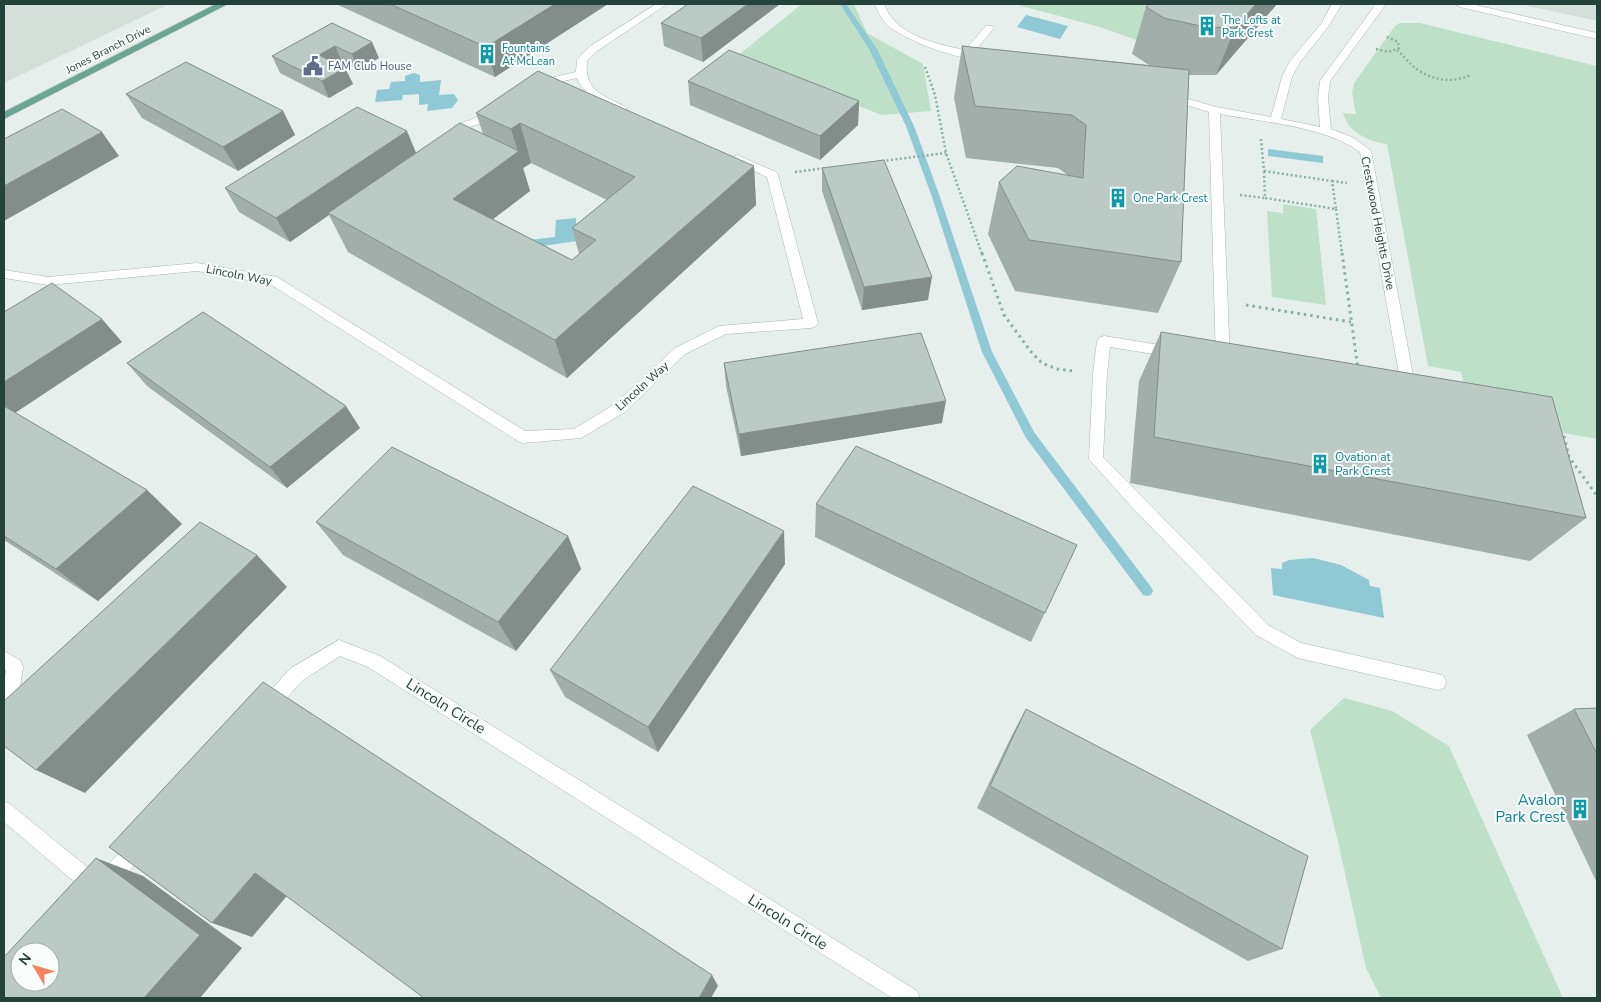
<svg xmlns="http://www.w3.org/2000/svg" width="1601" height="1002" font-family="'Nunito Sans',sans-serif">
  <style>
    .built { fill: #d4dfda }
    .green { fill: #bfe0c8 }
    .water { fill: #8ec9d4 }
    .lines { fill: none; stroke-linecap: round; stroke-linejoin: round }
    .stream { fill: #8ec9d4; fill-rule: evenodd }
    .minor-casing { stroke: #a8b8b2; stroke-width: 1 }
    .major-casing { stroke: #c2cac8; stroke-width: 1 }
    .path-far1 { stroke: #86b3a5; stroke-width: 2.5; stroke-dasharray: 2 2.5; stroke-linecap: butt }
    .path { stroke: #86b3a5; stroke-width: 3; stroke-dasharray: 2.5 4; stroke-linecap: butt }
    .minor { fill: #fff; fill-rule: evenodd }
    .major { fill: #6aa596; fill-rule: evenodd }
    .wall { fill: #a1aea9; fill-rule: evenodd }
    .shaded-wall { fill: #838d89 }
    .building { fill: #bbcac4; stroke: #838d89; fill-rule: evenodd }
    .labels { text-anchor: middle; stroke-width: 4; stroke-linejoin: round; paint-order: stroke }
    .far-culture-label { font-size: 11px; fill: #0d838f; stroke: #f7fbf9; text-anchor: start }
    .far-street-label { font-size: 11px; fill: #24423a; stroke: #f7fbf9 }
    .far-service-label { font-size: 11px; fill: #4e5e75; stroke: #f7fbf9; text-anchor: start }
    .street-label { font-size: 12px; fill: #24423a; stroke: #f7fbf9 }
    .culture-label { font-size: 12px; fill: #0d838f; stroke: #f7fbf9; text-anchor: start }
    .near-street-label { font-size: 15px; fill: #24423a; stroke: #f7fbf9 }
    .near-culture-label { font-size: 15px; fill: #0d838f; stroke: #f7fbf9; text-anchor: end }
  </style>
  <rect width="100%" height="100%" fill="#e6efeb"/>
  <!-- built -->
  <path class="built" d="M4 4H169L4 83Z
    M1519 4H1597V21Z"/>
  <!-- green -->
  <path class="green" d="M802 4H854L867 33 923 64 931 111 881 115 737 56Z
    M1014 4H1167L1142 42 1100 27Z
    M1400 23H1420L1597 66V439L1471 416 1461 372 1428 366 1387 144C1369 142 1348 132 1343 113L1356 114 1352 93 1354 83 1395 26Z
    M1283 204 1316 209 1326 305 1272 297 1267 211 1283 213Z
    M1344 698 1392 711 1449 746 1563 998H1381L1366 968 1339 846 1310 730Z"/>
  <!-- water -->
  <path class="water" d="M1026 15 1068 26 1060 39 1017 27Z
    M414 73 420 75V82L441 80 439 95 454 94 458 100 452 108 427 111 428 104 419 105V94L403 95 402 100 375 102 377 90 389 89 391 82 405 81V76Z
    M1268 149 1323 156V163L1268 156Z
    M576 218 577 241 543 246 529 240 555 237 556 220Z
    M1313 558 1341 565 1369 580 1370 586 1380 588 1384 618 1273 595 1271 568 1282 569V563L1289 560Z"/>
  <g class="lines">
    <!-- stream -->
    <path class="stream" d="M840 4H846L877 49 914 126 940 197 992 352 1034 432 1151 587 1153 591 1151 595 1147 596 1143 595 1026 438 982 352 932 197 906 126 869 49Z"/>
    <defs>
      <path id="minor" d="M656 4H667L597 51 587 61C584 91 603 95 626 107L627 109 626 111C611 114 581 92 577 78L537 87 532 84 533 82 576 72 577 60 589 47Z
        M874 4H884C886 8 888 14 892 18 908 38 941 45 965 50L986 26H992L994 28 974 52 983 54V58C962 63 902 39 886 24 881 18 878 11 874 4Z
        M1332 4H1342L1328 27 1300 62 1292 77 1281 119 1320 127 1318 98 1320 81 1376 4H1386L1330 81 1328 98 1331 129 1354 138 1371 151 1416 391 1414 395 1409 396 1404 395 1402 391 1360 152C1324 126 1263 122 1220 114L1230 361 1228 365H1218L1216 361 1209 112 1164 98 1163 96 1168 93 1216 107 1271 117 1282 77 1290 61 1321 24Z
        M1455 4H1471L1597 33V39L1460 7Z
        M496 105 501 108 500 110 479 124 459 130 454 127 455 125 471 120Z
        M737 155 776 172 778 175 818 323 816 326 811 328 726 334 685 354 625 412 581 438 523 443 518 441 270 284 197 271 48 285 4 278V270L48 277 197 263 277 277 525 431 574 429 615 404 675 348 719 326 803 319 767 177 733 161 731 159 733 157Z
        M1104 336 1172 347 1177 349 1179 352 1177 355 1172 357 1110 347 1107 373 1103 457 1268 625 1301 643 1438 674 1444 676 1446 682 1444 688 1438 690 1298 658 1256 635 1129 504 1089 459 1093 373 1097 341 1099 338Z
        M339 640 380 656 917 991 920 998H892L368 667 340 656 303 680 272 714 266 716 260 714 257 708 260 702 291 668Z
        M4 651 21 661 23 667 13 732 10 738 4 740V683L6 670 4 669Z
        M4 801 10 804 98 876 134 837 141 835 148 837 150 844 148 851 112 889 97 898 90 895 4 822Z"/>
      <path id="major" d="M216 4H228L4 119V112Z"/>
    </defs>
    <!-- minor casing -->
    <use href="#minor" class="minor-casing"/>
    <!-- major casing -->
    <use href="#major" class="major-casing"/>
    <!-- path-far1 -->
    <path class="path-far1" d="M1376 49 1389 52 1399 48 1398 42 1385 36
      M1397 50C1403 55 1408 62 1414 67 1430 80 1452 84 1470 75
      M925 67 935 95 946 153 982 254
      M1261 139 1264 171
      M882 161 946 153
      M1264 171 1332 181 1336 209 1265 198Z
      M795 172 826 168
      M1332 181 1347 183
      M1240 195 1265 198
      M1336 209 1342 254"/>
    <!-- path -->
    <path class="path" d="M982 253 1004 315 1032 353 1042 363 1057 369 1074 371
      M1342 253 1358 369
      M1246 305 1351 322
      M1564 436 1569 457 1597 496"/>
    <!-- minor -->
    <use href="#minor" class="minor"/>
    <!-- major -->
    <use href="#major" class="major"/>
  </g>
  <!-- wall -->
  <path class="wall" d="M336 4H608L495 77Z
    M780 4 703 62 664 46 661 23Z
    M1149 4H1277L1216 75H1189L1181 262 1158 313 1015 291 988 234 999 182 1069 176 1058 168 966 158 954 98 962 46 1149 65 1132 54 1146 7Z
    M332 23 379 58 358 70 342 62 339 64 345 68 353 84 329 98 280 73 272 56Z
    M688 81 859 101 858 125 820 160 690 105Z
    M126 94 283 111 295 135 238 171 142 118Z
    M476 113 754 166 756 205 567 378 348 252 329 215 290 242 239 212 225 188 416 153 483 134ZM531 163 607 200 572 228 579 254 572 260 493 219 530 191 523 168Z
    M822 168 928 300 862 310 822 191Z
    M4 312 122 342 15 413 147 490 182 524 98 601 4 540Z
    M1161 332 1586 518 1530 561 1130 483 1139 381Z
    M127 363 360 428 287 488 147 386Z
    M724 363 942 423 741 456 726 386Z
    M816 504 1077 545 1031 642 815 537Z
    M316 522 568 536 581 569 516 651 343 555Z
    M785 564 658 752 565 697 550 670Z
    M1597 708V883L1527 735 1574 709Z
    M1026 709 1282 949 1248 961 977 808 1012 735Z"/>
  <!-- shaded-wall -->
  <path class="shaded-wall" d="M555 4H608L495 77 486 47Z
    M748 4H780L703 62 701 38Z
    M1256 4H1277L1216 75 1235 28Z
    M372 42 379 58 358 70 352 54Z
    M335 46 342 62 326 71 319 55Z
    M345 68 353 84 329 98 322 81Z
    M859 101 858 125 820 160V136Z
    M283 111 295 135 238 171 223 147Z
    M520 123 531 163 523 168 530 191 468 238 453 199 518 152 511 129Z
    M407 131 417 155 328 213 329 215 290 242 276 218Z
    M102 132 119 156 4 221V186Z
    M754 166 756 205 567 378 555 340Z
    M932 277 928 300 862 310 864 287Z
    M102 319 122 342 4 420V382Z
    M946 401 942 423 741 456 739 434Z
    M346 406 360 428 287 488 270 467Z
    M147 490 182 524 98 601 56 569Z
    M784 531 785 564 658 752 648 727Z
    M568 536 581 569 516 651 498 622Z
    M257 555 287 587 85 793 36 770Z
    M96 858 143 876 242 948 200 998H144Z
    M255 873 292 890 252 937 212 923Z
    M712 975 718 986 711 998H699Z"/>
  <!-- building -->
  <path class="building" d="M390 4H555L486 47Z
    M688 4H748L701 38 661 23Z
    M1149 4H1256L1235 28 1205 27 1164 18 1146 7Z
    M332 23 372 42 352 54 335 46 319 55 345 68 322 81 272 56Z
    M962 46 1189 70 1181 262 1029 240 999 182 1017 166 1083 178 1086 125 1072 115 975 106Z
    M729 50 859 101 820 136 688 81Z
    M186 62 283 111 223 147 126 94Z
    M538 71 754 166 555 340 328 213 460 123 519 151 453 199 572 260 596 240 572 228 635 177 520 123 511 129 476 113Z
    M357 107 407 131 276 218 225 188Z
    M62 109 102 132 4 186V139Z
    M884 160 932 277 864 287 822 168Z
    M52 283 102 319 4 382V312Z
    M203 312 346 406 270 467 127 363Z
    M1161 332 1552 397 1586 518 1154 437Z
    M921 333 946 401 739 434 724 363Z
    M4 406 147 490 56 569 4 536Z
    M856 446 1077 545 1045 613 816 504Z
    M392 447 568 536 498 622 316 522Z
    M693 486 784 531 648 727 550 670Z
    M200 522 257 555 36 770 4 746V701Z
    M263 682 712 975 699 998H424L255 873 212 923 109 847Z
    M1597 708V754L1574 709Z
    M1026 709 1308 856 1282 949 990 786Z
    M96 858 200 935 144 998H4V957ZM20 952H50V982H20Z"/>
  <!-- icons -->
  <defs>
    <symbol id="building-bare" viewBox="-9 -9 18 18"><path d="M-4-6H4V6H1V3H-1V6H-4ZM-2.5-4.3h1.7v1.8h-1.7ZM.8-4.3h1.7v1.8H.8ZM-2.5-1h1.7V.8h-1.7ZM.8-1h1.7V.8H.8Z" fill="#0f9aa8" stroke="#f7fbf9" stroke-width="2.5" paint-order="stroke"/></symbol>
    <symbol id="civic-bare" viewBox="-9 -9 18 18"><path d="M-.6-6.5H3V-4.5H.6V-3L4-1V1h2V6H-6V1h2V-1L-.6-3ZM-1.2 2.5V6h2.4V2.5Z" fill="#5c6f8a" stroke="#f7fbf9" stroke-width="2.5" paint-order="stroke"/></symbol>
  </defs>
  <g fill-rule="evenodd">
    <use href="#building-bare" x="1193" y="12" width="28" height="28"/>
    <use href="#building-bare" x="473" y="40" width="28" height="28"/>
    <use href="#civic-bare" x="299" y="52" width="28" height="28"/>
    <use href="#building-bare" x="1104" y="184" width="28" height="28"/>
    <use href="#building-bare" x="1306" y="450" width="28" height="28"/>
    <use href="#building-bare" x="1566" y="795" width="28" height="28"/>
  </g>
  <g class="labels">
    <!-- far-culture labels -->
    <g class="far-culture-label">
      <text x="1222" y="24">The Lofts at<tspan x="1222" dy="13">Park Crest</tspan></text>
      <text x="502" y="52">Fountains<tspan x="502" dy="13">At McLean</tspan></text>
      <text x="1133" y="202">One Park Crest</text>
    </g>
    <!-- far-street labels -->
    <g class="far-street-label">
      <text transform="translate(108 49) rotate(-27)" y="4">Jones Branch Drive</text>
    </g>
    <!-- far-service labels -->
    <g class="far-service-label">
      <text x="328" y="70">FAM Club House</text>
    </g>
    <!-- street labels -->
    <g class="street-label">
      <text transform="translate(1378 223) rotate(79)" y="4">Crestwood Heights Drive</text>
      <text transform="translate(239 275) rotate(11)" y="4">Lincoln Way</text>
      <text transform="translate(642 386) rotate(-42)" y="4">Lincoln Way</text>
    </g>
    <!-- culture labels -->
    <g class="culture-label">
      <text x="1335" y="461">Ovation at<tspan x="1335" dy="14">Park Crest</tspan></text>
    </g>
    <!-- near-street labels -->
    <g class="near-street-label">
      <text transform="translate(446 706) rotate(32)" y="5">Lincoln Circle</text>
      <text transform="translate(788 922) rotate(32)" y="5">Lincoln Circle</text>
    </g>
    <!-- near-culture labels -->
    <g class="near-culture-label">
      <text x="1565" y="805">Avalon<tspan x="1565" dy="17">Park Crest</tspan></text>
    </g>
  </g>
  <!-- border -->
  <rect width="1601" height="1002" fill="none" stroke="#24423a" stroke-width="10"/>
  <!-- north arrow -->
  <g transform="translate(35 967) rotate(308)"><circle r="24" fill="#f7fbf9" stroke="#a3b1ad"/>
  <path d="M0-4L9 19L0 12L-9 19Z" fill="#f4845f"/>
  <text y="-8" font-size="14" font-weight="bold" text-anchor="middle" fill="#24423a">N</text>
  </g>
</svg>
